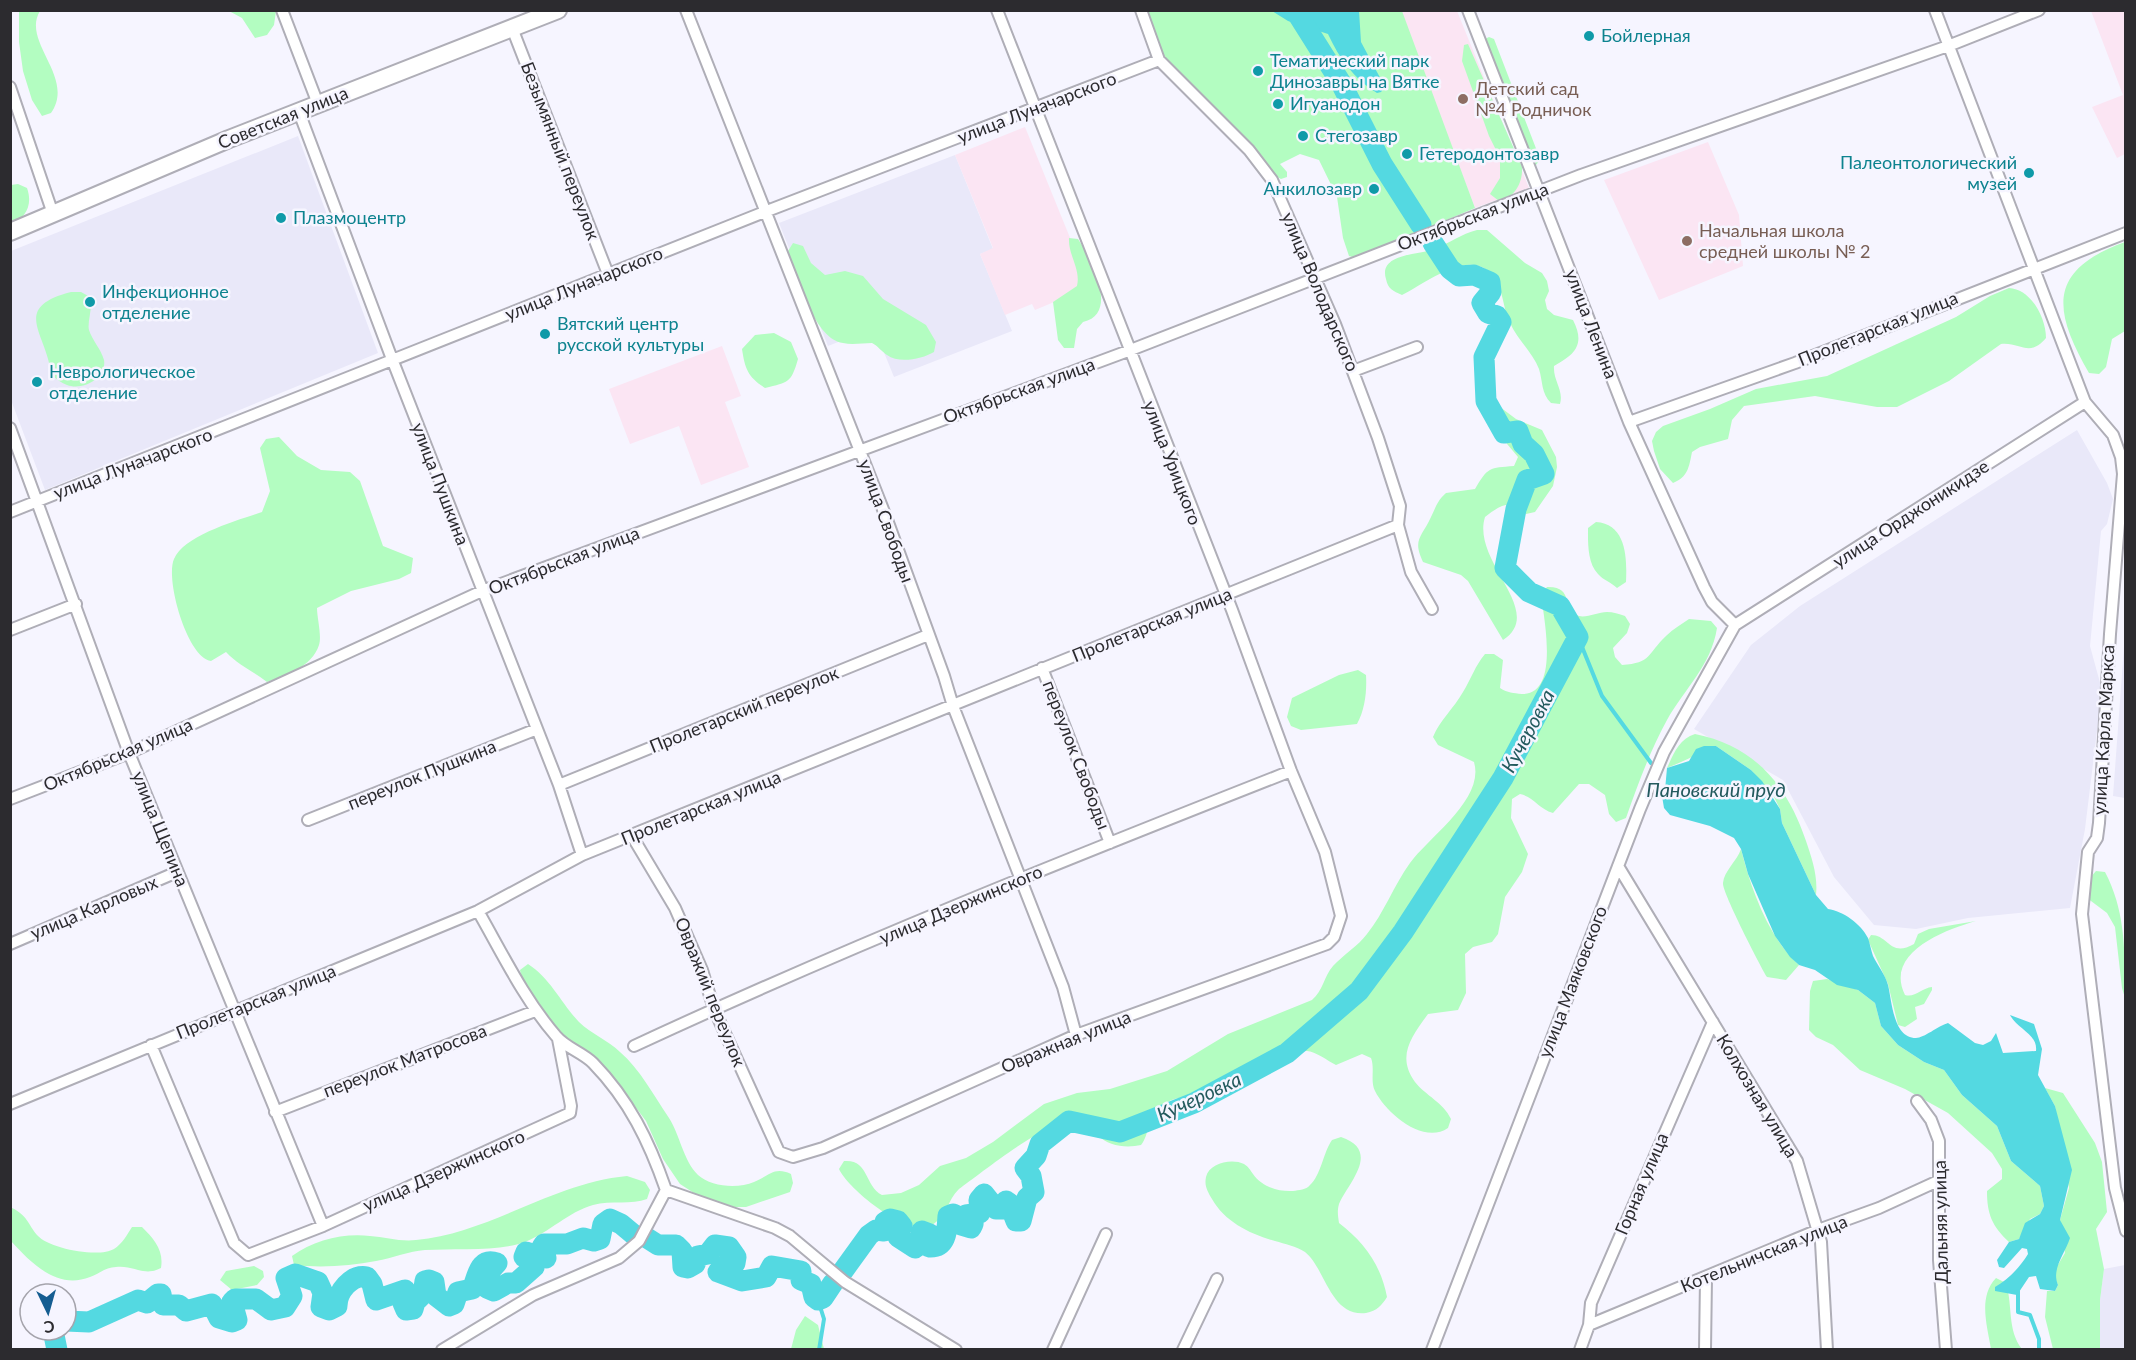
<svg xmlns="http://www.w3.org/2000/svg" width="2136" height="1360" font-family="Lato,sans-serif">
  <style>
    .built { fill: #e9e8f9 }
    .education { fill: #fbe5f3 }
    .green { fill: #b3fdc1 }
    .water { fill: #54d9e1 }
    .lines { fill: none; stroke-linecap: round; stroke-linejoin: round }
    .stream { stroke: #54d9e1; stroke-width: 4 }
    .river { stroke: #54d9e1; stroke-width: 21 }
    .street-casing { stroke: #afaeb7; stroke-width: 14 }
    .primary-casing { stroke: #afaeb7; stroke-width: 20 }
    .street { stroke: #fff; stroke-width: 10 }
    .primary { stroke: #fff; stroke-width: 16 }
    .culture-dot { fill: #0f9aa8; stroke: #f6f5ff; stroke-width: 2 }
    .education-dot { fill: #8d6e63; stroke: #f6f5ff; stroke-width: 2 }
    .labels { text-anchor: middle; stroke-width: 5; stroke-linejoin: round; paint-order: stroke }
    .culture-label { font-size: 18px; fill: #0d838f; stroke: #f6f5ff; text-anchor: start }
    .education-label { font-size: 18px; fill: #785e54; stroke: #f6f5ff; text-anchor: start }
    .street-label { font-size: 18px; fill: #2c2b2f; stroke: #f6f5ff }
    .water-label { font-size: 20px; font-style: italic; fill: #235a5e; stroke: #f6f5ff }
  </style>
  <rect width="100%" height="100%" fill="#f6f5ff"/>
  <!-- built -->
  <path class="built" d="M298 136 378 353 45 490 11 400V251Z
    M955 155 993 249 980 254 1012 331 894 377 874 328 828 346 779 223Z
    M2077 430 2107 483 2113 499 2107 524 2101 531 2090 646 2102 690 2085 829 2070 908 1968 918 1916 929 1874 925 1834 877 1783 780 1694 729 1751 645 1800 606Z
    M2125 633 2126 798H2125L2113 796Z
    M2125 1265V1349L2100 1350V1300L2104 1269Z"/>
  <!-- education -->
  <path class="education" d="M1400 11H1457L1529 188 1475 208Z
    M2091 11H2125V154L2117 158 2092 107 2123 95Z
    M1025 127 1090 287 1035 310 1032 304 1005 315 980 254 993 248 955 155Z
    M1708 142 1739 215 1743 266 1659 300 1604 180Z
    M722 346 741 396 725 402 749 467 701 485 679 426 630 444 609 389Z"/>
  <!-- green -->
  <path class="green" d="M19 11H40C21 42 76 77 51 113L42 116 32 100 23 71 19 42Z
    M229 11H276L274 25 267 35 255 38 242 18Z
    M1145 11H1402L1475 208 1356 258 1349 256 1343 238 1337 197 1319 160 1300 154 1280 164 1287 172V177L1281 179C1270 174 1264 168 1262 156L1186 79C1163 64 1154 36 1145 11Z
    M1489 37 1494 39 1537 151 1539 161 1536 165 1532 164 1485 44V39Z
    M1468 44 1522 167C1523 182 1515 198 1499 201L1490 194 1500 178V158L1489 136 1462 61 1464 45Z
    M18 184 27 188C33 205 26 217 11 226V185Z
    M1477 230H1487L1525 263 1542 273 1547 281 1549 291 1545 300 1547 309 1554 315 1573 320C1586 345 1574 355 1554 366 1553 381 1564 390 1560 404L1551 403C1541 393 1543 382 1539 369 1533 353 1517 339 1510 323 1504 311 1504 299 1499 287 1480 239 1429 282 1402 295 1393 291 1388 289 1386 279 1378 253 1420 255 1434 249 1450 243 1461 234 1477 230Z
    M1069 238 1078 239C1091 258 1120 314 1083 322L1077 329 1074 348H1064L1058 340 1053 302 1077 286C1081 269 1068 255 1069 238Z
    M2125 242V331L2112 339 2106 367 2099 374 2089 373C2052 309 2048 270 2125 242Z
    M793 243 803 246 811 263 825 275 845 271 863 276 883 299 926 325 936 342 934 352C922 359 899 364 887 355 881 351 878 346 872 343 863 343 852 345 843 343 815 339 800 283 791 260L788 251Z
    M2009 288C2031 289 2046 318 2046 338 2029 358 2021 342 2001 344L1949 381 1897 407H1877L1815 396 1744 406 1732 420 1728 439 1700 447 1692 452C1689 467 1688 477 1673 483L1660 469 1654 451 1652 441 1656 432 1663 426 1710 409 1756 389 1827 376 1956 317 1990 296Z
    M71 292H81L90 297C93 309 87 322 89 330 92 340 101 349 104 360 107 378 83 391 67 385 61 383 56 378 51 375 48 334 9 308 71 292Z
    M774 333 791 342 798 359C791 383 789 382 765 388 748 377 745 369 742 349L755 335Z
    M1500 407 1516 419 1542 430 1556 457 1557 467 1553 486 1535 512 1526 514C1512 497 1499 506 1485 517 1471 562 1547 611 1503 640L1468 581 1461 575 1423 562C1412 539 1422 537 1431 517 1436 507 1437 501 1446 493L1475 489C1488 467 1489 468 1514 466L1518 457 1492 426V413Z
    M279 437 297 456 321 470 350 472 360 481 383 546 413 558 411 573 399 579 351 591 317 608C317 618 322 636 319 645 312 667 286 675 267 682 253 671 238 665 226 652L211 661C187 657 165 579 174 559 184 535 239 520 262 512L270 491 260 448 266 439Z
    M1596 522C1627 524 1627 559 1626 582L1617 588C1611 582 1603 580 1598 574 1587 563 1588 541 1588 528Z
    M1547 587C1575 586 1561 610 1579 616 1587 618 1598 612 1607 612 1613 612 1619 614 1625 616L1630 624 1627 633 1613 648 1615 657 1622 665C1652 663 1647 654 1666 636 1673 629 1682 624 1689 619L1711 621 1717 628C1711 666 1685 688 1667 720 1650 751 1638 784 1626 818L1616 822 1609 814 1605 795 1589 784H1579L1553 813C1539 809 1534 797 1520 794L1512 799 1511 818 1528 854 1522 872 1505 897 1498 934 1492 942 1473 947 1465 954 1466 993 1458 1010 1428 1014C1412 1036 1396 1056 1415 1082 1426 1096 1443 1102 1451 1119L1448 1128C1423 1145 1386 1113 1375 1091 1370 1082 1375 1068 1371 1058L1362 1054 1336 1065C1328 1061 1315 1051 1307 1051 1276 1051 1256 1082 1229 1091 1203 1100 1180 1090 1158 1108 1147 1118 1150 1134 1141 1145 1128 1148 1108 1147 1098 1135 1095 1131 1092 1124 1087 1121 1061 1107 982 1173 959 1189 946 1202 949 1214 932 1225 909 1239 848 1189 839 1169L844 1161C869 1159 864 1185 882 1195L901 1193 919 1185 940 1166 966 1158 993 1142 1044 1104 1077 1093 1110 1089 1167 1071 1228 1034 1312 1000C1323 991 1324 976 1333 966 1344 954 1358 946 1367 934 1384 913 1394 885 1410 863 1429 837 1485 799 1474 762L1438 745 1433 737C1440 720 1454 708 1463 692 1471 679 1475 666 1485 654H1494L1503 660 1500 688C1508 693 1513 693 1522 694 1560 695 1544 618 1541 595Z
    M1358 670 1366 675C1367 691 1365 710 1357 724L1301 730 1291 726 1287 717 1292 698 1339 675Z
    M1695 734C1755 746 1787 785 1806 841 1812 859 1818 876 1816 895L1782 823 1780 809 1773 795 1751 770 1716 746C1699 753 1685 761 1667 768 1674 753 1679 739 1695 734Z
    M1741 849C1751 889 1768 937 1799 965L1786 980 1767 977C1760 965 1722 892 1723 883 1724 871 1737 861 1741 849Z
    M2096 871 2105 872C2126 912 2125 953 2125 998L2122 988 2115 927 2107 913 2087 898 2089 879Z
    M1976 921C1944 930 1884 953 1905 995 1915 998 1922 988 1932 987V990L1924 1004 1915 1007 1917 1019 1905 1027 1898 1025 1888 984 1868 940 1871 935C1889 935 1890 958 1914 944L1918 934 1929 929Z
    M528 964C551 979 561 1003 579 1022 591 1034 608 1040 620 1052 640 1069 654 1096 669 1118 680 1135 683 1160 698 1175 711 1187 738 1189 754 1182 769 1176 774 1166 791 1174L793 1183 790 1192 746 1207H735L697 1195 680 1184 663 1159 646 1121 609 1072 595 1057 579 1051 564 1038 522 980 520 970Z
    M1827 979 1858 990 1875 1003 1881 1026 1898 1045 1924 1062 1944 1070 1962 1095 1997 1126 2011 1161 2040 1186 2044 1206 2040 1214 2030 1219 2019 1239 2009 1242C1992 1226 1987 1214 1987 1191L2002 1179V1169L1992 1153 1948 1113 1905 1089 1860 1070 1833 1045 1816 1037 1809 1030 1810 991 1813 981Z
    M2045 1088 2063 1093 2095 1143 2102 1162 2107 1212 2096 1229 2104 1269 2100 1300V1349H2053L2045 1317 2047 1291H2055L2058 1285 2055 1278 2056 1268 2065 1253 2060 1220 2069 1188 2055 1106Z
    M1341 1137C1382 1151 1348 1183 1339 1204 1337 1211 1338 1216 1339 1223 1364 1242 1381 1265 1387 1297 1382 1305 1377 1311 1366 1313 1330 1317 1326 1269 1305 1252 1296 1246 1285 1244 1275 1241 1250 1234 1225 1222 1212 1199 1208 1192 1204 1186 1206 1177 1209 1163 1232 1158 1244 1164 1249 1167 1250 1170 1253 1174 1262 1187 1279 1192 1293 1191 1299 1190 1306 1190 1310 1185 1321 1175 1323 1153 1332 1140Z
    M627 1176 645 1182 650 1190 647 1199C632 1205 611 1200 593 1205 568 1212 550 1232 525 1242 497 1252 455 1248 425 1250 409 1251 393 1258 376 1261 350 1266 321 1268 294 1265L292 1256C314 1240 343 1233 370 1236 385 1237 401 1242 416 1240 490 1233 552 1183 627 1176Z
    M12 1208C27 1215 28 1224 37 1235 49 1249 99 1258 114 1249 122 1244 127 1235 132 1227H142C154 1239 164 1250 161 1268 144 1277 134 1265 116 1267 106 1267 99 1274 90 1277 57 1290 31 1263 11 1241Z
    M254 1266 263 1271 264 1277 257 1285 232 1290 220 1280 226 1271Z
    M1996 1278 2006 1283C2013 1306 2007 1330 2022 1349H1991C1987 1325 1978 1297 1996 1278Z
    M805 1316 818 1325 824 1349H791L796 1330Z"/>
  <!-- water -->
  <path class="water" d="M1272 11H1359L1361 42 1385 87 1381 92 1377 93C1354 79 1339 58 1328 34L1288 21Z
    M1704 746H1716L1751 770 1762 781 1780 809 1782 823 1816 895 1828 909C1843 911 1861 924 1868 938 1870 944 1871 950 1873 956 1878 966 1885 974 1888 985 1892 1001 1893 1038 1916 1038 1924 1038 1938 1026 1948 1023L1975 1043 1983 1045 1991 1041 1996 1033 2003 1053 2036 1051C2038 1034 2017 1029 2010 1015L2034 1024 2042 1049 2038 1075 2055 1106 2072 1170 2060 1220 2070 1238C2065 1254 2051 1269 2058 1285L2055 1291 2040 1289 2036 1276 2029 1277 2017 1295 1995 1291V1287C2008 1280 2020 1267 2028 1254L2027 1249 2022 1248 2004 1268 1999 1267 1997 1260 2009 1242 2019 1239 2025 1223 2040 1214 2044 1206 2040 1186 2011 1161 1997 1126 1962 1095 1944 1070 1924 1062 1898 1045 1881 1026 1875 1003 1858 990 1837 985 1815 970 1799 965 1790 957 1775 936 1748 874 1741 849 1734 838 1710 826 1670 815 1664 808 1662 796 1665 790 1667 768 1689 761 1696 749Z"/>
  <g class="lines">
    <!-- stream -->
    <path class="stream" d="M1578 637 1602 696 1651 763
      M2018 1291V1312L2030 1315 2039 1339V1350
      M818 1300 824 1319 819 1350"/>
    <!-- river -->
    <path class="river" d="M1295 10 1341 83 1382 164 1421 225
      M647 1238 658 1245H676L682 1251 683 1267 688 1268 695 1264 698 1256 708 1254 715 1245 729 1247 736 1257 735 1263 722 1267 718 1272 742 1281 766 1277 772 1266 801 1271V1280L811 1284 814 1297 818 1300 823 1298 833 1283
      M843 1271 869 1235 876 1230 884 1231 885 1222 890 1219 898 1221 902 1226 898 1237 915 1248 919 1244 922 1231 930 1234 929 1247C947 1248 947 1230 948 1216L953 1214 959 1217 961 1225 971 1228 973 1224 966 1215 980 1213 979 1200 984 1194 996 1209H1002L1006 1201 1009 1203 1016 1221H1021L1027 1198 1034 1192 1031 1176 1025 1168 1036 1156 1040 1144 1069 1121 1120 1132 1194 1103 1287 1053 1359 991 1403 932 1503 778 1578 637 1560 606 1529 592 1505 568 1516 509 1527 480 1544 474 1534 454 1523 444 1518 431 1504 433 1486 401 1484 357 1501 322 1497 316 1488 313 1482 303 1491 292 1490 282 1474 275 1459 276 1450 269 1433 243
      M66 1321 89 1322 138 1300 147 1303 158 1294H161L163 1305H179L186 1311 212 1304 219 1318 232 1322 237 1320 232 1302 235 1299H256L271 1310 285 1307 292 1296 286 1278 295 1274 318 1282 323 1293 321 1307 329 1310 337 1306C337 1292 351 1274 367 1277L372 1284 376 1300 405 1290 403 1303 406 1310 413 1309 415 1302 423 1294 425 1281 429 1280 434 1282 436 1296 449 1306 454 1304 458 1292 472 1289C478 1277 478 1257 497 1263L489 1272 487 1288 494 1291 508 1283H516L534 1267 532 1260 524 1257 526 1252 546 1258 542 1247 544 1244H567L583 1238 594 1241 600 1239 603 1224 610 1219 621 1224 633 1234
      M53 1330 57 1350"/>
    <defs>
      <path id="street" d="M282 10 318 104
        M686 10 886 517 944 676 953 706 1063 987 1076 1035
        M1141 10 1159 60 1249 150 1272 180 1335 324 1378 438 1400 506 1398 525 1411 572 1432 609
        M1468 10 1629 422 1704 587 1712 602 1735 625
        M1935 10 2085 402 2113 435 2121 457 2123 474 2110 634 2099 823 2097 838 2088 852 2082 914 2115 1188 2126 1231
        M512 28 608 274
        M10 87 53 214
        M299 112 392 359 559 785 582 855
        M1353 371 1417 347
        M1629 422 1795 363 2126 233
        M10 428 129 753 323 1226
        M10 512 767 211 1159 60
        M10 630 76 604
        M1042 668 1110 843
        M559 785 928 635
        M10 799 129 753 482 591 1128 351 1581 175 1948 46 2039 10
        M308 820 537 729
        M632 836 675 908 702 970 714 1009 779 1152 793 1157 823 1148 1076 1035 1327 944 1334 937 1341 916 1325 852 1291 771 1232 610 997 10
        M1618 866 1797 1161 1821 1242 1827 1350
        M478 911C502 953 524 999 556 1036 566 1048 582 1052 593 1063 629 1100 649 1141 666 1190
        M10 944 177 872
        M151 1045 234 1243 248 1255 323 1226 570 1113 571 1106 558 1039
        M634 1046C849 946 1070 858 1291 771
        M1917 1101 1931 1120 1939 1141V1260L1946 1350
        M10 1104 478 911 582 855 1398 525
        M275 1112 535 1011
        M666 1190 775 1228 790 1236 845 1282 956 1350
        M1589 1325 1818 1230 1879 1208 1938 1181
        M442 1350 533 1295 619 1258 639 1241 666 1190
        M1053 1350 1106 1234
        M1183 1350 1217 1279
        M1432 1350 1640 809 1664 752 1735 625 2085 402
        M1580 1350 1589 1325 1591 1303 1713 1022
        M1705 1350 1706 1278"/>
      <path id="primary" d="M10 232 229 139 558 10"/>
    </defs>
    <!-- street casing -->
    <use href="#street" class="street-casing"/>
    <!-- primary casing -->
    <use href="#primary" class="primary-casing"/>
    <!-- street -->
    <use href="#street" class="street"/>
    <!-- primary -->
    <use href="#primary" class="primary"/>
  </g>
  <!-- markers -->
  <g class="culture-dot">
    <circle cx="1589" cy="36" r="6"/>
    <circle cx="1258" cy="71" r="6"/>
    <circle cx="1278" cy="104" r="6"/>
    <circle cx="1303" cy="136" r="6"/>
    <circle cx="1407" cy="154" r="6"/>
    <circle cx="2029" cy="173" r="6"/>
    <circle cx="1374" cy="189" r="6"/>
    <circle cx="281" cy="218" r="6"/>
    <circle cx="90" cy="302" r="6"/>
    <circle cx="545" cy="334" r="6"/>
    <circle cx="37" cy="382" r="6"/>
  </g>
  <g class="education-dot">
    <circle cx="1463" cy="99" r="6"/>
    <circle cx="1687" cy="241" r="6"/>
  </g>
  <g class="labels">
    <!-- culture labels -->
    <g class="culture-label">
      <text x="1601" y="42">Бойлерная</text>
      <text x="1270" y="67">Тематический парк<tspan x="1270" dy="21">Динозавры на Вятке</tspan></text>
      <text x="1290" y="110">Игуанодон</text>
      <text x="1315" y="142">Стегозавр</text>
      <text x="1419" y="160">Гетеродонтозавр</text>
      <text x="2017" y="169" text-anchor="end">Палеонтологический<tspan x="2017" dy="21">музей</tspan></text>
      <text x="1362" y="195" text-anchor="end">Анкилозавр</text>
      <text x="293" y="224">Плазмоцентр</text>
      <text x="102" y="298">Инфекционное<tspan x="102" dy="21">отделение</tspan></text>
      <text x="557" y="330">Вятский центр<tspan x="557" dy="21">русской культуры</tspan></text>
      <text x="49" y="378">Неврологическое<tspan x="49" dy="21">отделение</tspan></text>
    </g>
    <!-- education labels -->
    <g class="education-label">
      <text x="1475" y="95">Детский сад<tspan x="1475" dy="21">№4 Родничок</tspan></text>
      <text x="1699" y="237">Начальная школа<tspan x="1699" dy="21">средней школы № 2</tspan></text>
    </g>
    <!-- street labels -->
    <g class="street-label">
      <text transform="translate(1037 108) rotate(-21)" y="6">улица Луначарского</text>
      <text transform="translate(283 118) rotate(-22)" y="6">Советская улица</text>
      <text transform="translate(560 151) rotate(69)" y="6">Безымянный переулок</text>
      <text transform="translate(1473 217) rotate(-21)" y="6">Октябрьская улица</text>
      <text transform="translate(584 284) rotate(-22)" y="6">улица Луначарского</text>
      <text transform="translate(1320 292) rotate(67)" y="6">улица Володарского</text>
      <text transform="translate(1591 324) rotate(69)" y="6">улица Ленина</text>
      <text transform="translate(1878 329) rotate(-22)" y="6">Пролетарская улица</text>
      <text transform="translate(1019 391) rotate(-20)" y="6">Октябрьская улица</text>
      <text transform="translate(1172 463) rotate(69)" y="6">улица Урицкого</text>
      <text transform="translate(133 464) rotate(-21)" y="6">улица Луначарского</text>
      <text transform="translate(440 484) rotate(69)" y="6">улица Пушкина</text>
      <text transform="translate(1911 514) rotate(-33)" y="6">улица Орджоникидзе</text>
      <text transform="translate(886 521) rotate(70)" y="6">улица Свободы</text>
      <text transform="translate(564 561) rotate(-21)" y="6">Октябрьская улица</text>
      <text transform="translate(1152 625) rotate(-22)" y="6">Пролетарская улица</text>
      <text transform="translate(744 710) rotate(-22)" y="6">Пролетарский переулок</text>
      <text transform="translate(2104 730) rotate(-87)" y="6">улица Карла Маркса</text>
      <text transform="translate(118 755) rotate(-23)" y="6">Октябрьская улица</text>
      <text transform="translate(1076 755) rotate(69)" y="6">переулок Свободы</text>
      <text transform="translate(422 775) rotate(-22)" y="6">переулок Пушкина</text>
      <text transform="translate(701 808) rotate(-22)" y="6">Пролетарская улица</text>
      <text transform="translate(160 829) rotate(68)" y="6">улица Щепина</text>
      <text transform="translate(961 905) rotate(-23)" y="6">улица Дзержинского</text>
      <text transform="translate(94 908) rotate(-23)" y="6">улица Карловых</text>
      <text transform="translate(1573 982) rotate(-69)" y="6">улица Маяковского</text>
      <text transform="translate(710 992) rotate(68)" y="6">Овражий переулок</text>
      <text transform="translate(256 1002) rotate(-22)" y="6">Пролетарская улица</text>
      <text transform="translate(1066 1042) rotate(-22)" y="6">Овражная улица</text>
      <text transform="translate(405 1061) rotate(-21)" y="6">переулок Матросова</text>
      <text transform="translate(1757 1096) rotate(59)" y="6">Колхозная улица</text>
      <text transform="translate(444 1171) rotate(-24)" y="6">улица Дзержинского</text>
      <text transform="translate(1642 1184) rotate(-67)" y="6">Горная улица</text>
      <text transform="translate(1941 1222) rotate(-91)" y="6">Дальняя улица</text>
      <text transform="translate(1764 1254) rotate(-22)" y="6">Котельничская улица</text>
    </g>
    <!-- water labels -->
    <g class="water-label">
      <text transform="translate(1528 731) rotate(-62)" y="7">Кучеровка</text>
      <text x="1716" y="797">Пановский пруд</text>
      <text transform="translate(1199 1097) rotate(-25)" y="7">Кучеровка</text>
    </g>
  </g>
  <!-- border -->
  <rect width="2136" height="1360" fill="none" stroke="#2c2b2f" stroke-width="24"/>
  <!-- north arrow -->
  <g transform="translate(48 1312) rotate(175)"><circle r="28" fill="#f6f5ff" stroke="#a5a4ac" stroke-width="1.5"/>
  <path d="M0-4.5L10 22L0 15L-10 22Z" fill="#155d91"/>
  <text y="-9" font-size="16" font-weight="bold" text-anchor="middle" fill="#2c2b2f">С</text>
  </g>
</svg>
